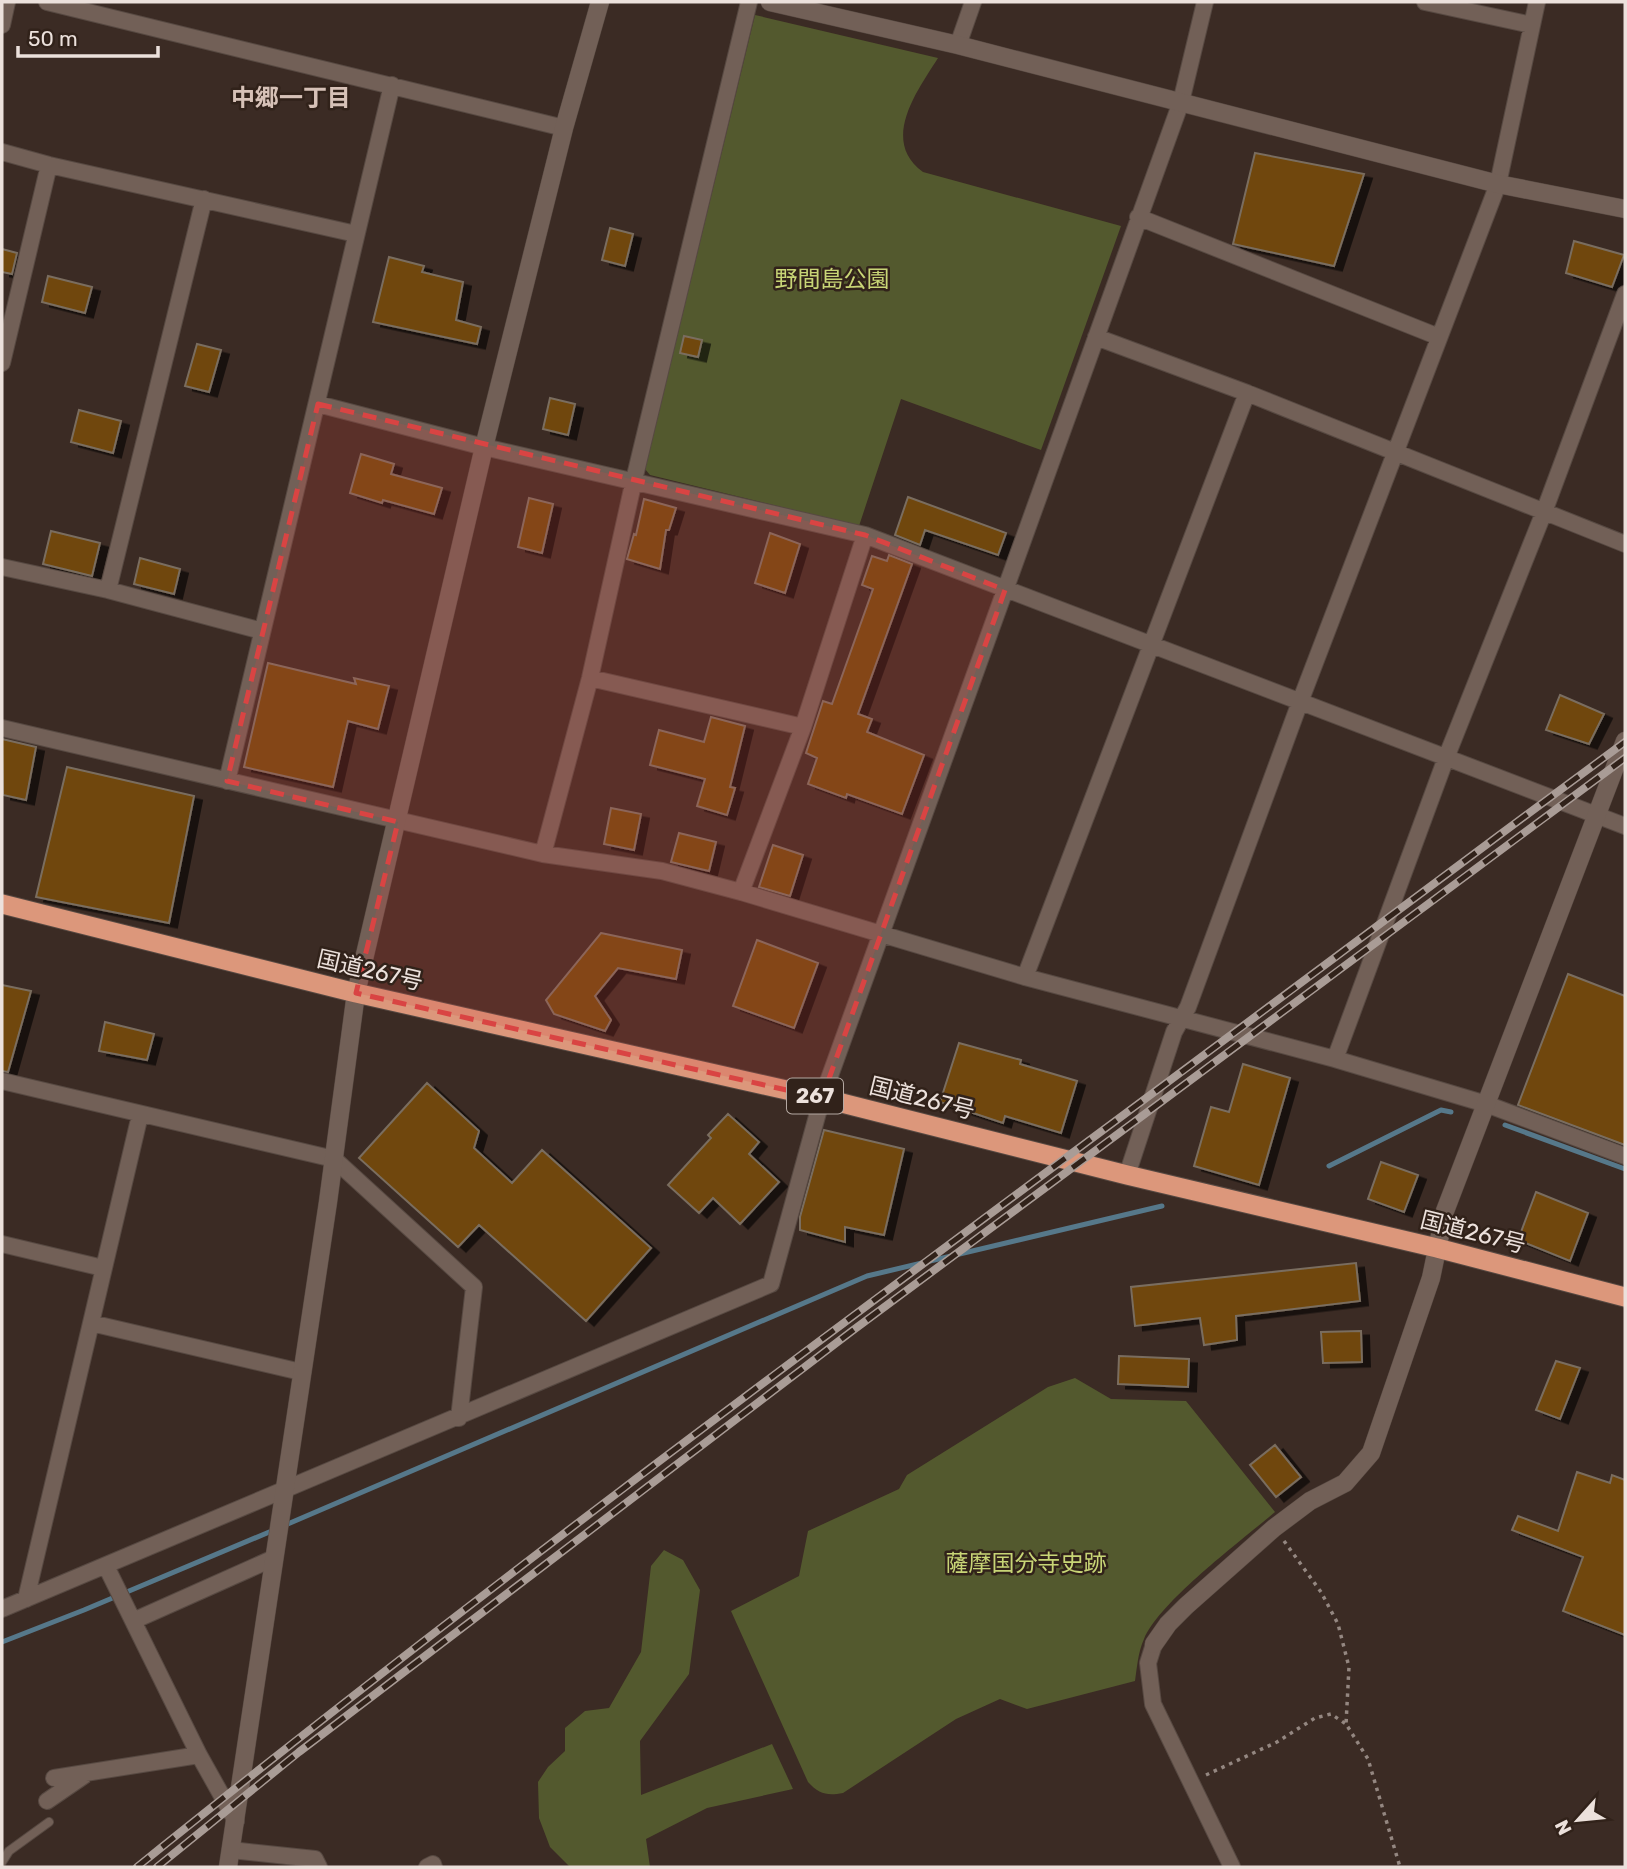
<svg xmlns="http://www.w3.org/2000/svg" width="1627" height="1869" font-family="Rubik,'Noto Sans JP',sans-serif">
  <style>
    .green { fill: #53592e }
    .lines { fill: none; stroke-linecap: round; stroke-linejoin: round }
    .stream { stroke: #56788a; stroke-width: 5 }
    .building { fill: #704708; stroke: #7a6d5f; stroke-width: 2; filter: url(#shadow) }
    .service-casing { stroke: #574942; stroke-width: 10 }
    .minor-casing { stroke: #574942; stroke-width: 18 }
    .tertiary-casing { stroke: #574942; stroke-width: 19 }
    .trunk-casing { stroke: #574942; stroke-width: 21 }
    .path { stroke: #948781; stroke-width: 3.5; stroke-dasharray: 3.5 5; stroke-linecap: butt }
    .service { stroke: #726057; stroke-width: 8 }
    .minor { stroke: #726057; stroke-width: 16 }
    .tertiary { stroke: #726057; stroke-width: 18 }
    .trunk { stroke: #dc977b; stroke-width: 19 }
    .rail-casing { stroke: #a99c96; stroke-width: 8 }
    .rail { stroke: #31221a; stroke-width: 5; stroke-dasharray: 16; stroke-linecap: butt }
    .marked { fill: #d94443; fill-opacity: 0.2; stroke: #d94443; stroke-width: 5; stroke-dasharray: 14 9; stroke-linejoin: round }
    .labels { text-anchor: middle; stroke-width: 5; stroke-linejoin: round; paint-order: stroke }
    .shield { fill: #31221a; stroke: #b4a8a2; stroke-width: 2 }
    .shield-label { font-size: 21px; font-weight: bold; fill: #ece1dc }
    .park-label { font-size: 23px; fill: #c8d576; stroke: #31221a }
    .street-label { font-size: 23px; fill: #ece1dc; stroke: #31221a }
    .neighbourhood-label { font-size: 24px; font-weight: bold; fill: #d6c1b7; stroke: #31221a }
  </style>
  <defs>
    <filter id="shadow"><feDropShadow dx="8" dy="4.5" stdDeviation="0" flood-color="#0009"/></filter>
  </defs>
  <rect width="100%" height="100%" fill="#3b2b24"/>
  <!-- green -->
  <path class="green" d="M755 15 938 58C917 91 880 141 923 172L1121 226 1041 450 901 399 859 526 650 475 645 469Z
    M1075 1378 1111 1399 1186 1401 1275 1512C1241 1541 1160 1601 1144 1639 1138 1652 1137 1668 1135 1681L1027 1709 1000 1699 956 1719 843 1793C827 1796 819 1794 808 1782L731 1611 799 1576 808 1531 899 1489 907 1475 1048 1387Z
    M664 1550 683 1560 700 1590 689 1674 640 1741 641 1795 772 1744 793 1789 707 1808 646 1839 650 1867H570L550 1847 539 1818 538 1782 548 1767 565 1751V1728L585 1711 609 1708 641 1652 651 1566Z"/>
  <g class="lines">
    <!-- stream -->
    <path class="stream" d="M1505 1125 1625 1169
      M1329 1166 1441 1110 1451 1112
      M283 1526 867 1276 1162 1206
      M2 1642 84 1610 274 1530"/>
  </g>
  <!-- building -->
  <path class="building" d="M1255 153 1364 174 1334 266 1233 244Z
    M610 228 633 234 625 266 602 260Z
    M1574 241 1624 255 1612 287 1566 273Z
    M2 249 17 253 12 274 2 272Z
    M389 257 424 266 422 272 463 282 456 320 481 327 477 344 373 322Z
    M48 276 92 287 85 313 42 302Z
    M684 336 702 340 698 357 680 353Z
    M197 344 221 350 209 392 185 386Z
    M550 398 575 404 568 435 543 429Z
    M79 410 121 421 113 453 71 442Z
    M361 454 394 464 391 474 442 488 434 514 383 500 382 503 350 493Z
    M908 497 1006 533 998 555 925 530 920 545 895 535Z
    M529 498 553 504 542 553 518 547Z
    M644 499 676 508 669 530H666L660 569 627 559 634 534 636 535Z
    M51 531 100 543 92 576 43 564Z
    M770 533 800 544 785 593 755 583Z
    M889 555 912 564 858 714 872 719 867 732 924 755 902 814 847 794 846 798 808 784 817 758 806 753 823 701 832 704 873 589 862 585 872 556 887 561Z
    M140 558 180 569 174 594 134 584Z
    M268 663 356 684 354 678 389 686 378 729 348 721 333 787 244 767Z
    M1560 695 1604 714 1589 744 1546 730Z
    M711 717 745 726 730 787 735 788 727 815 697 806 705 779 650 765 659 730 704 742Z
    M2 739 36 747 26 800 3 795Z
    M67 767 194 796 169 923 36 897Z
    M611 808 641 814 634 850 604 844Z
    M679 833 716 842 709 871 671 862Z
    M773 845 803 855 790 896 759 887Z
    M601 933 682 950 676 979 618 968 595 996 611 1020 605 1031 554 1014 546 1000Z
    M757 940 818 963 794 1028 733 1006Z
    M1568 974 1625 996V1145L1518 1105Z
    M2 985 31 991 8 1072 2 1071Z
    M105 1022 154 1034 147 1060 99 1051Z
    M959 1043 1021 1060 1020 1064 1077 1081 1061 1133 1005 1116 1003 1123 940 1102Z
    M1243 1064 1290 1078 1259 1185 1194 1166 1211 1107 1229 1112Z
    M427 1083 479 1131 474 1148 512 1183 542 1150 651 1248 586 1321 479 1225 458 1247 359 1158Z
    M728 1114 759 1142 749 1154 779 1182 740 1224 713 1198 699 1213 668 1185 711 1138 708 1135Z
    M824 1130 904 1149 884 1235 845 1227V1242L800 1230V1217Z
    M1381 1162 1418 1175 1404 1212 1368 1199Z
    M1536 1192 1588 1213 1570 1261 1518 1240Z
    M1356 1263 1360 1301 1236 1316 1237 1340 1204 1345 1200 1318 1135 1326 1131 1287Z
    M1361 1331 1362 1362 1323 1363 1321 1332Z
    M1119 1356 1189 1359 1188 1387 1118 1384Z
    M1556 1361 1580 1368 1560 1419 1536 1410Z
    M1275 1445 1301 1477 1276 1497 1250 1465Z
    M1577 1472 1610 1483 1612 1475 1625 1480V1635L1563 1611 1583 1557 1512 1530 1518 1516 1558 1531Z"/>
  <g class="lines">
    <defs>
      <path id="service" d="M2 1862 9 1851 49 1822"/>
      <path id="minor" d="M47 2 564 128
        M1425 2 1532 25
        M2 25 7 2
        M958 45 973 2
        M2 152 49 165 356 234
        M1138 217 1439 337
        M1096 337 1247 393 1625 544
        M2 363 49 165
        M318 404 484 447 865 535 1625 826
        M2 567 108 590 262 631
        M108 590 204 199
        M590 678 803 727
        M2 728 543 854 662 871 741 892 1025 977 1335 1059 1486 1104 1625 1156
        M227 781 392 85
        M543 854 590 678 634 480 749 2
        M741 892 803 727 865 535
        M1025 977 1247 393
        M1335 1059 1446 758 1544 512 1625 294
        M2 1081 334 1159 474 1287 459 1418
        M1127 1175 1174 1032 1188 1007 1300 702 1498 184 1537 2
        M2 1244 103 1268
        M91 1323 301 1372
        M106 1566 199 1755 236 1821
        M26 1599 140 1115
        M2 1609 771 1284 822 1098 1181 102 1205 2
        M133 1621 274 1558
        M1154 1644 1148 1663 1153 1704 1232 1867
        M54 1778 199 1755
        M47 1801 85 1775
        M231 1850 315 1859 319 1867
        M427 1867 433 1864 434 1867"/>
      <path id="tertiary" d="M770 2 958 45 1498 184 1625 209
        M1154 1644 1168 1624 1186 1606 1274 1528 1310 1501 1345 1483 1371 1453 1431 1278 1445 1211 1625 741
        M228 1867 328 1202 356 993 484 447 564 128 600 2"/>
      <path id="trunk" d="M2 904 356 993 822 1098 1127 1175 1437 1248 1625 1297"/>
    </defs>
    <!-- service casing -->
    <use href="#service" class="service-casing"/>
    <!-- minor casing -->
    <use href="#minor" class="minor-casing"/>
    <!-- tertiary casing -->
    <use href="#tertiary" class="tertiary-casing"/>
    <!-- trunk casing -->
    <use href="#trunk" class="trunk-casing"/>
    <!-- path -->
    <path class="path" d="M1284 1541 1321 1592 1338 1624 1349 1667 1346 1724 1368 1759 1400 1867
      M1206 1775 1277 1742 1315 1718 1331 1714 1346 1724"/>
    <!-- service -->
    <use href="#service" class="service"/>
    <!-- minor -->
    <use href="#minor" class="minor"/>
    <!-- tertiary -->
    <use href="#tertiary" class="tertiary"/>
    <!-- trunk -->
    <use href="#trunk" class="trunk"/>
    <defs>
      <path id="rail" d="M137 1867C456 1610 785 1366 1114 1122 1284 996 1454 868 1625 742
        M157 1867 299 1752 852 1331 1625 758"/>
    </defs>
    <!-- rail casing -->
    <use href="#rail" class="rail-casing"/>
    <!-- rail -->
    <use href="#rail" class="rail"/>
  </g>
  <!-- marked area -->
  <path class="marked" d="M318 404 865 535 1005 590 822 1098 356 993 398 822 227 781Z"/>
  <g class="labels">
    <!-- shield labels -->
    <rect class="shield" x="787" y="1078.5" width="56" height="35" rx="5"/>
    <g class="shield-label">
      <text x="815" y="1103">267</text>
    </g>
    <!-- park labels -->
    <g class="park-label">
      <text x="832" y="287">野間島公園</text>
      <text x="1026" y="1571">薩摩国分寺史跡</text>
    </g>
    <!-- street labels -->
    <g class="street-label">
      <text transform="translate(370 970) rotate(13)" y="8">国道267号</text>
      <text transform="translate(922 1098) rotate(14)" y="8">国道267号</text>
      <text transform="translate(1473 1232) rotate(14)" y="8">国道267号</text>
    </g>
    <!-- neighbourhood labels -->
    <g class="neighbourhood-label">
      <text x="291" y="106">中郷一丁目</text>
    </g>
  </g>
  <!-- border -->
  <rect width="1627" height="1869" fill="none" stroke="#ece1dc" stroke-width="7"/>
  <!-- north arrow -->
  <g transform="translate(1578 1820) rotate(243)" stroke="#31221a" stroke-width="5" paint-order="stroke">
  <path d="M0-5L12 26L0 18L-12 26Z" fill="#ece1dc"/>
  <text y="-10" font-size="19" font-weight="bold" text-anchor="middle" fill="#ece1dc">N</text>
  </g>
  <!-- scale -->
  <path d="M18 46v10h140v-10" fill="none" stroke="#ece1dc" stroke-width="3.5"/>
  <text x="28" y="46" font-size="21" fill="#ece1dc" stroke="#31221a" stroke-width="5" paint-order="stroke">50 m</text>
</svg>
